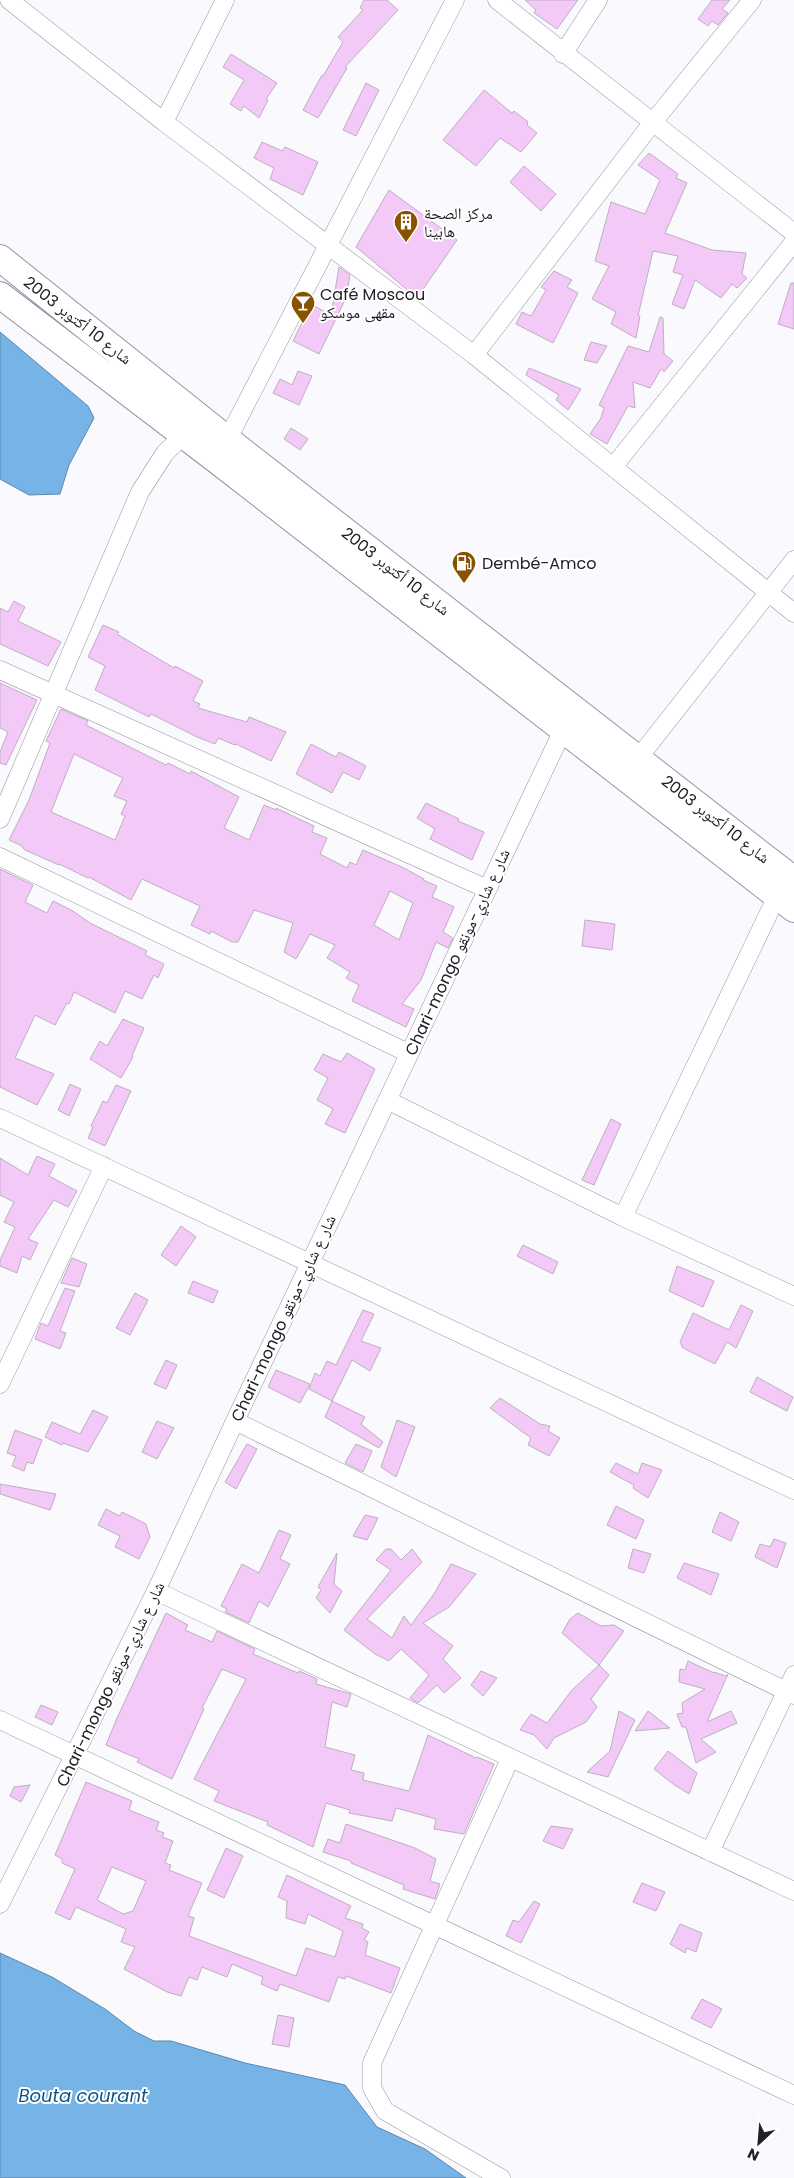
<svg xmlns="http://www.w3.org/2000/svg" width="794" height="2178" font-family="Poppins,'Noto Naskh Arabic',sans-serif">
  <style>
    .water { fill: #76b3e6; stroke: #5d87ad }
    .building { fill: #f3c9f8; stroke: #beafbf; fill-rule: evenodd }
    .lines { fill: none; stroke-linecap: round; stroke-linejoin: round }
    .minor-casing { stroke: #9893a6; stroke-width: 19 }
    .highway-casing { stroke: #9893a6; stroke-width: 28 }
    .minor { stroke: #fff; stroke-width: 18 }
    .highway { stroke: #fff; stroke-width: 26 }
    .labels { text-anchor: middle; stroke-width: 4; stroke-linejoin: round; paint-order: stroke }
    .poi-label { font-size: 16px; fill: #222027; stroke: #fff; text-anchor: start }
    .street-label { font-size: 16px; fill: #222027; stroke: #fff }
    .water-label { font-size: 18px; font-style: italic; fill: #0e5484; stroke: #fff }
  </style>
  <rect width="100%" height="100%" fill="#faf9fd"/>
  <!-- water -->
  <path class="water" d="M0 332 88 406 94 418 69 465 60 494 29 495 0 479Z
    M0 1953 52 1977 105 2009 134 2031 154 2041H171L245 2063 345 2085 377 2127 425 2149 466 2178H0Z"/>
  <!-- building -->
  <path class="building" d="M364 0H387L398 10 345 67 347 68 318 118 303 110 322 75 323 76 343 42 338 37 363 10 360 8Z
    M525 0H578L557 29 534 13 536 10Z
    M712 0H730L722 9 728 13 718 25 712 21 708 26 698 19Z
    M231 54 277 83 266 99 268 100 259 118 244 106 241 111 230 104 244 80 223 67Z
    M366 83 379 90 356 136 343 130Z
    M484 90 512 113 514 111 528 122 527 125 537 133 521 152 500 138 476 166 443 140Z
    M262 142 282 151 285 147 318 162 303 195 270 179 274 168 254 158Z
    M649 153 678 174 676 178 687 183 665 233 712 250 746 253 742 274 747 278 737 288 732 284 721 298 695 280 684 309 672 304 683 275 673 272 678 256 653 251 638 316H640L636 338 611 324 616 312 592 299 609 266 595 261 611 202 645 214 660 180 638 165Z
    M524 166 556 194 541 211 510 182Z
    M389 190 457 240 417 298 356 247Z
    M339 267 350 275 346 298 319 354 293 341 311 304 331 315Z
    M554 271 572 280 567 287 578 293 553 343 516 324 522 312 531 316 546 290 541 287Z
    M791 283H794V329L778 324Z
    M660 317 663 318 664 354 673 361 664 372 661 369 650 388 633 382 635 408 628 406 607 444 590 434 601 418 604 408 599 405 628 346 649 352Z
    M591 342 607 346 597 363 584 360Z
    M529 368 581 389 568 410 556 400 559 395 526 375Z
    M298 371 312 376 299 405 273 393 280 379 292 385Z
    M291 428 308 439 300 450 284 439Z
    M14 601 25 607 18 621 61 642 48 666 0 644V608L8 612Z
    M103 625 119 632 117 634 174 668 175 666 203 681 193 701 200 704 198 708 247 722 249 717 286 732 271 761 236 744 235 745 218 738 215 744 197 737 151 714 149 717 95 690 105 666 88 657Z
    M0 683 37 700 6 765 0 763V752L8 732 0 728Z
    M61 709 88 721 86 725 166 765 168 763 190 774 191 771 239 797 224 828 249 840 264 805 276 810V808L314 826 312 832 327 838 320 854 347 868 350 862 356 865 363 850 404 868 424 879 423 880 437 886 432 897 454 907 443 932 453 938 448 948 436 942 421 980 402 1004 414 1009 406 1027 352 1001 359 985 346 978 350 972 327 958 335 945 310 934 296 959 284 952 293 923 254 910 238 942H232L211 931 210 934 191 925 200 906 142 879 131 900 89 877 88 878 59 864V865L25 850 20 845 9 840 29 800 50 743 46 741ZM74 754 123 778 114 796 127 801 121 814 125 816 115 840 51 812ZM390 891 413 903 399 940 374 925Z
    M311 744 336 757 339 752 366 766 359 780 343 772 332 793 296 774Z
    M426 803 459 819 458 821 484 832 472 860 430 839 435 829 417 818Z
    M0 869 33 885 25 902 47 913 53 901 73 911 90 923 147 951 145 955 164 964 158 978 154 975 142 999 125 991 115 1013 74 992 69 1004 67 1003 55 1025 35 1015 15 1058 54 1074 37 1105 0 1087Z
    M585 920 615 924 612 950 582 946Z
    M123 1019 144 1028 132 1056 133 1057 121 1078 90 1059 100 1041 107 1046Z
    M347 1053 375 1069 345 1133 325 1124 333 1109 317 1100 328 1078 314 1070 323 1054 341 1062Z
    M70 1084 81 1089 69 1116 58 1110Z
    M116 1085 131 1091 105 1146 88 1138 93 1127 91 1126 103 1101 107 1103Z
    M611 1119 621 1124 594 1185 582 1180Z
    M37 1156 55 1164 49 1176 77 1191 68 1207 54 1200 28 1239 38 1243 30 1260 22 1256 17 1273 0 1266V1260L15 1227 4 1222 14 1202 0 1195V1158L28 1175Z
    M181 1226 196 1237 176 1266 161 1255Z
    M523 1245 558 1262 553 1274 517 1256Z
    M72 1258 87 1264 79 1287 61 1283Z
    M677 1266 714 1281 703 1307 669 1291Z
    M193 1281 218 1291 213 1303 188 1293Z
    M65 1288 75 1291 60 1331 66 1333 60 1349 35 1339 41 1323 48 1326Z
    M135 1293 148 1300 130 1335 116 1328Z
    M741 1305 753 1311 736 1348 727 1342 715 1364 683 1348 680 1342 693 1313 729 1330Z
    M363 1310 374 1314 361 1341 381 1348 370 1371 352 1360 332 1401 309 1389 315 1373 320 1376 327 1361 336 1365Z
    M166 1360 177 1365 166 1389 154 1384Z
    M276 1370 310 1384 300 1403 268 1387Z
    M757 1377 793 1397 787 1411 750 1392Z
    M500 1398 540 1424 550 1426 548 1431 560 1438 549 1456 528 1445 531 1438 490 1408Z
    M332 1401 365 1417 361 1424 383 1442 379 1448 325 1417Z
    M93 1410 108 1417 88 1452 63 1443 62 1445 45 1437 52 1422 80 1434Z
    M397 1420 415 1427 396 1477 381 1467Z
    M157 1421 174 1428 157 1459 142 1452Z
    M15 1430 42 1440 33 1464 27 1462 24 1471 12 1466 16 1456 7 1453Z
    M247 1444 257 1449 236 1489 225 1482Z
    M356 1444 372 1451 363 1472 345 1463Z
    M616 1463 638 1474 642 1463 662 1470 648 1498 633 1488 634 1485 610 1472Z
    M0 1484 56 1494 50 1510 0 1494Z
    M616 1506 644 1520 636 1539 607 1525Z
    M106 1509 120 1516 122 1512 146 1524 150 1537 139 1559 115 1547 120 1536 98 1525Z
    M720 1512 739 1522 731 1541 712 1532Z
    M365 1515 378 1518 367 1540 353 1536Z
    M279 1530 291 1535 280 1559 290 1564 268 1607 259 1601 249 1623 225 1612 227 1609 221 1606 242 1564 259 1573Z
    M774 1539 786 1543 777 1568 755 1557 760 1544 770 1547Z
    M386 1549H391L401 1560 412 1549 422 1562 367 1619 392 1638 404 1616 411 1625 434 1594 451 1564 476 1574 449 1607 423 1623 453 1646 443 1659 461 1678 444 1693 437 1685 418 1703 410 1698 429 1675 401 1649 389 1661 375 1654 344 1630 391 1570 376 1560Z
    M633 1549 651 1554 644 1573 628 1568Z
    M337 1553 334 1584 342 1591 330 1613 316 1598 321 1590 318 1587Z
    M684 1563 719 1574 711 1595 677 1578Z
    M166 1613 188 1625 185 1630 212 1642 217 1631 255 1649 253 1654 298 1673 299 1671 317 1679 316 1684 351 1694 347 1707 332 1702 325 1747 355 1755 351 1770 364 1773 363 1780 409 1791 428 1735 476 1758 477 1757 494 1764 464 1834 434 1829 436 1819 396 1808 392 1821 349 1813 350 1810 326 1803 313 1847 267 1825 268 1822 214 1801 219 1791 194 1779 246 1679 222 1669 202 1708 204 1709 172 1779 137 1762 139 1759 106 1745 117 1718Z
    M578 1613 601 1626 614 1625 624 1631 599 1665 562 1633 570 1619Z
    M688 1661 714 1673V1672L726 1676 728 1674 707 1722 731 1711 737 1723 701 1739 716 1752 696 1763 686 1727H682L677 1714 683 1713 682 1703 705 1689 679 1682 680 1669 685 1670Z
    M599 1665 609 1675 591 1699 597 1707 586 1722 554 1738 547 1749 534 1735 520 1730 531 1714 547 1723 572 1690Z
    M481 1671 497 1678 483 1696 471 1685Z
    M41 1705 58 1712 52 1725 35 1717Z
    M619 1711 635 1720 608 1777 587 1772 610 1751Z
    M648 1711 670 1728 635 1731Z
    M668 1751 697 1773 689 1794 673 1784 654 1769Z
    M86 1782 132 1801 129 1810 159 1822 156 1830 164 1833 162 1837 173 1841 165 1863 171 1865 169 1870 202 1883 188 1916 194 1918 189 1936 296 1976 306 1948 335 1957 343 1931 308 1914 305 1924 286 1918 287 1901 278 1897 287 1875 351 1906 345 1918 363 1924 362 1928 369 1932 364 1940 368 1942 365 1955 400 1968 391 1993 346 1976 345 1979 338 1977 329 2002 280 1984 277 1991 261 1984 263 1977 232 1964 227 1977 202 1967 197 1980 189 1977 181 1996 167 1992 124 1969 135 1947 121 1942 126 1929 76 1907 70 1920 55 1913 75 1869 62 1863V1859L55 1855ZM112 1867 146 1881 133 1911 123 1914 97 1900Z
    M30 1785 21 1802 10 1796 14 1787Z
    M346 1824 415 1848 436 1859 430 1881 440 1884 435 1899 403 1889 404 1885 351 1863V1861L323 1852 328 1839 340 1843Z
    M551 1826 573 1829 563 1849 543 1841Z
    M226 1848 243 1856 224 1898 207 1890Z
    M642 1883 665 1892 656 1911 633 1902Z
    M534 1901 540 1904 521 1943 506 1936 513 1920 519 1922Z
    M680 1924 702 1933 696 1952 687 1948 685 1953 670 1944Z
    M702 1999 722 2009 711 2028 691 2018Z
    M278 2015 294 2018 289 2047 272 2044Z"/>
  <g class="lines">
    <defs>
      <path id="minor" d="M9 0 164 122 225 0
        M497 0 794 233
        M563 54 598 0
        M164 122 474 355 794 613
        M474 355 653 122 752 0
        M223 448 455 0
        M613 467 794 242
        M0 670 487 889
        M632 766 794 560
        M0 819 140 492 165 453 190 429
        M0 857 408 1053
        M387 1100 623 1217 794 1296
        M0 1118 794 1490
        M623 1217 777 896
        M0 1384 104 1166
        M235 1421 794 1695
        M156 1591 794 1891
        M0 1720 794 2095
        M710 1852 794 1675
        M0 1904 156 1591 235 1421 563 730
        M501 2178 385 2111 372 2088V2063L510 1759"/>
      <path id="highway" d="M0 258 228 440 794 880
        M0 295 215 459 794 909"/>
    </defs>
    <!-- minor casing -->
    <use href="#minor" class="minor-casing"/>
    <!-- highway casing -->
    <use href="#highway" class="highway-casing"/>
    <!-- minor -->
    <use href="#minor" class="minor"/>
    <!-- highway -->
    <use href="#highway" class="highway"/>
  </g>
  <!-- icons -->
  <defs>
    <symbol id="building-pin" viewBox="-11 -11 22 30"><path d="M0 17L-7.5 6A9.5 9.5 0 1 1 7.5 6Z" fill="#885201" stroke="#fff"/><path d="M-4-6H4V6H1V3H-1V6H-4ZM-2.5-4.3h1.7v1.8h-1.7ZM.8-4.3h1.7v1.8H.8ZM-2.5-1h1.7V.8h-1.7ZM.8-1h1.7V.8H.8Z" fill="#fff"/></symbol>
    <symbol id="bar-pin" viewBox="-11 -11 22 30"><path d="M0 17L-7.5 6A9.5 9.5 0 1 1 7.5 6Z" fill="#885201" stroke="#fff"/><path d="M-6-5H6L.8 .8V4.5H3.5V6h-7V4.5H-.8V.8Z" fill="#fff"/></symbol>
    <symbol id="fuel-pin" viewBox="-11 -11 22 30"><path d="M0 17L-7.5 6A9.5 9.5 0 1 1 7.5 6Z" fill="#885201" stroke="#fff"/><path d="M-5.5-6h7V0h2V4h1.3V-2.5L3-4.5l.8-.8L6-3V5H2.5V1h-1V6h-7ZM-4.2-4.7v3.2H.2V-4.7Z" fill="#fff"/></symbol>
  </defs>
  <g fill-rule="evenodd">
    <use href="#building-pin" x="392" y="208" width="28" height="38"/>
    <use href="#bar-pin" x="289" y="289" width="28" height="38"/>
    <use href="#fuel-pin" x="450" y="549" width="28" height="38"/>
  </g>
  <g class="labels">
    <!-- poi labels -->
    <g class="poi-label">
      <text x="424" y="219">مركز الصحة<tspan x="424" dy="18">هابينا</tspan></text>
      <text x="320" y="300">Café Moscou<tspan x="320" dy="18">مقهى موسكو</tspan></text>
      <text x="482" y="569">Dembé-Amco</text>
    </g>
    <!-- street labels -->
    <g class="street-label">
      <text transform="translate(78 320) rotate(38)" y="6">شارع 10 أكتوبر 2003</text>
      <text transform="translate(396 571) rotate(38)" y="6">شارع 10 أكتوبر 2003</text>
      <text transform="translate(716 819) rotate(38)" y="6">شارع 10 أكتوبر 2003</text>
      <text transform="translate(457 952) rotate(-65)" y="6">Chari-mongo شار ع شاري-مونقو</text>
      <text transform="translate(283 1318) rotate(-65)" y="6">Chari-mongo شار ع شاري-مونقو</text>
      <text transform="translate(110 1684) rotate(-64)" y="6">Chari-mongo شار ع شاري-مونقو</text>
    </g>
    <!-- water labels -->
    <g class="water-label">
      <text x="83" y="2102">Bouta courant</text>
    </g>
  </g>
  <!-- north arrow -->
  <g transform="translate(759 2143) rotate(206)" stroke="#ffffff" stroke-width="4" paint-order="stroke">
  <path d="M0-4L9 19L0 12L-9 19Z" fill="#222027"/>
  <text y="-8" font-size="14" font-weight="bold" text-anchor="middle" fill="#222027">N</text>
  </g>
</svg>
